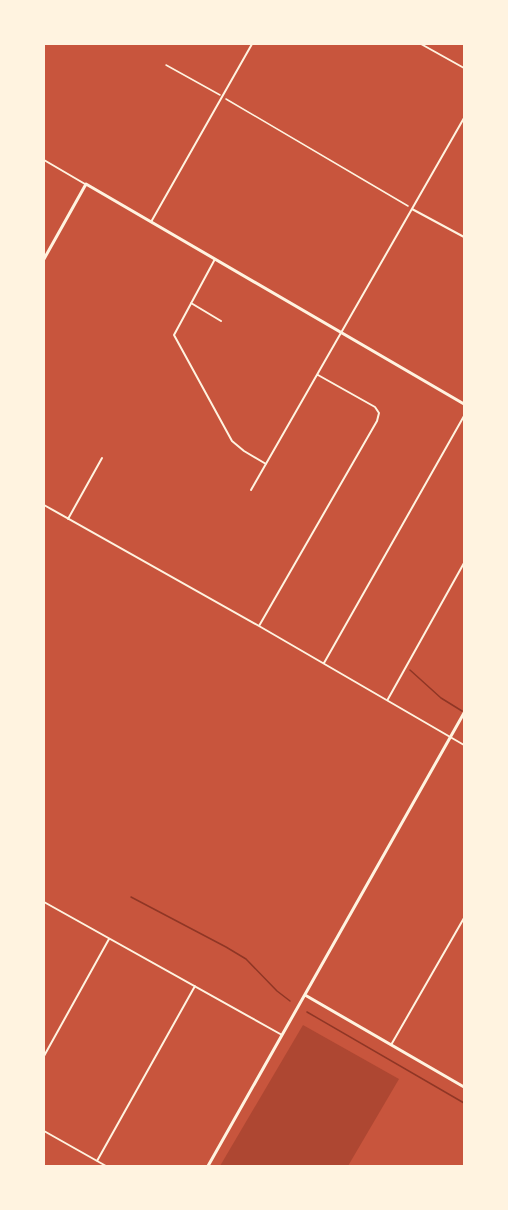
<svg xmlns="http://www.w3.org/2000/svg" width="508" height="1210" font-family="Helvetica,sans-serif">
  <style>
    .green { fill: #ae4732 }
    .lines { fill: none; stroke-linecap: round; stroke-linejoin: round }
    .stream { stroke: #8f3625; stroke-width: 1.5 }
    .path { stroke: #fff3e0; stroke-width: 1.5 }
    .minor { stroke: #fff3e0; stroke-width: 2 }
    .tertiary { stroke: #fff3e0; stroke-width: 3 }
  </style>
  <rect width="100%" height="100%" fill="#c8553d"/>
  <!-- green -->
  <path class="green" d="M303 1025 399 1079 348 1166H220Z"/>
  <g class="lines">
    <!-- stream -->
    <path class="stream" d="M410 670 441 698 462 711
      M131 897 226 947 246 959 277 991 290 1001
      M307 1012 464 1103"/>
    <!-- path -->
    <path class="path" d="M166 65 220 95
      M226 99 408 206"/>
    <!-- minor -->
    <path class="minor" d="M421 44 464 68
      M44 160 85 184
      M412 209 464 237
      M151 222 252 44
      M215 259 174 335 232 441 244 451 266 464
      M191 303 221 321
      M251 490 464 118
      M44 505 259 626 464 745
      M68 519 102 458
      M259 626 377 421 379 413 375 407 318 375
      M324 663 464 416
      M388 699 464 563
      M44 902 282 1035
      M391 1045 464 918
      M44 1056 109 939
      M44 1131 106 1166
      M97 1161 195 986"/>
    <!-- tertiary -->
    <path class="tertiary" d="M44 259 86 184 464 404
      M305 995 464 1087
      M208 1166 464 713"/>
  </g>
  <!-- border -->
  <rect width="508" height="1210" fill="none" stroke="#fff3e0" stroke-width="90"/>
</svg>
